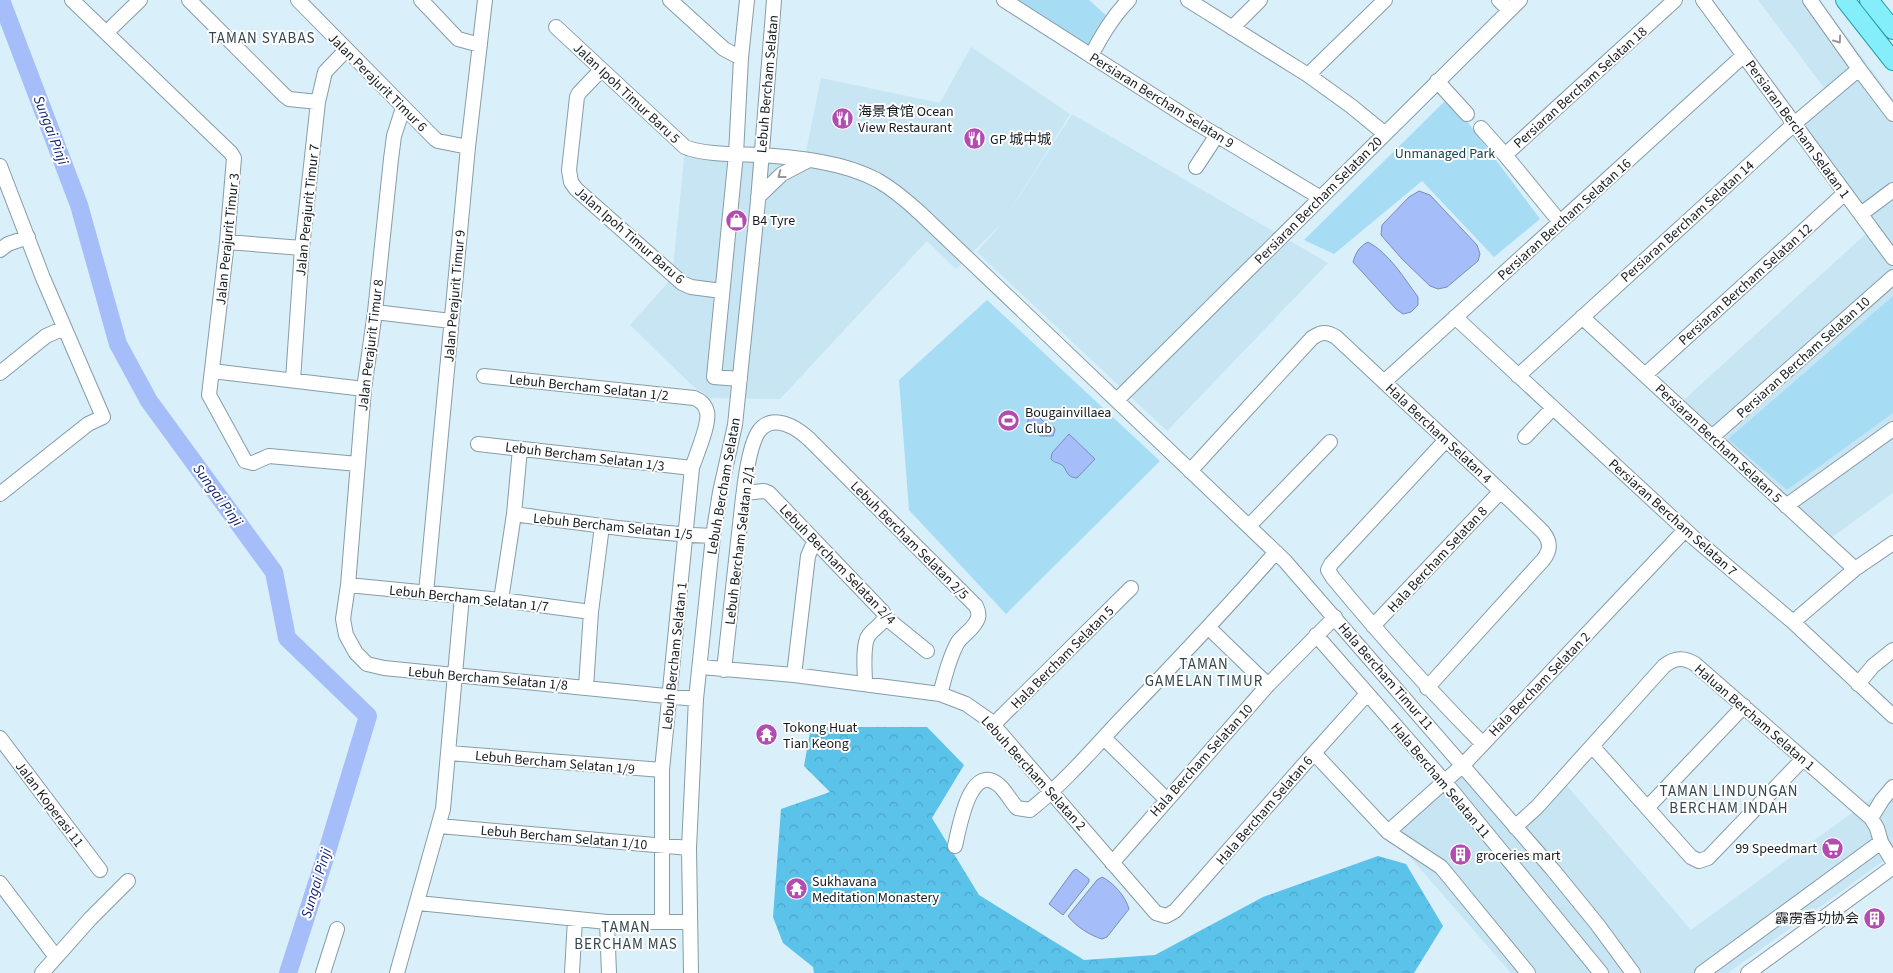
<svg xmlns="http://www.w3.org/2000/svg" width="1893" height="973" font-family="'Source Sans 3','Noto Sans SC',sans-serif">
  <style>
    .built { fill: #c7e5f3 }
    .green { fill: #a6ddf5 }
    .forest { fill: url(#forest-crowns) }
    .water { fill: #a5bdf8; stroke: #7a8db8 }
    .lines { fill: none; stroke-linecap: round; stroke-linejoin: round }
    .river { stroke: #a5bdf8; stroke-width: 18 }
    .minor-casing { stroke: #879ca6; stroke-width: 16 }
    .major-casing { stroke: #289eac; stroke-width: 20 }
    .minor { stroke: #fff; stroke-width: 14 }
    .major { stroke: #84effa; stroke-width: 18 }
    .oneway { stroke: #96999b }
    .labels { text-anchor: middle; stroke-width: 4; stroke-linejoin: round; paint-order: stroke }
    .street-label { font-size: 14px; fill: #151d21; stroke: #fff }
    .poi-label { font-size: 14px; fill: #151d21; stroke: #fff; text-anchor: start }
    .park-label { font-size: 14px; fill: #144152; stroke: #fff }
    .neighbourhood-label { font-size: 15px; letter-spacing: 1px; fill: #33464e; stroke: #fff }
    .water-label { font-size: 15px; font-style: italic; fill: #132678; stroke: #fff }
  </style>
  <defs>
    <pattern id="forest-crowns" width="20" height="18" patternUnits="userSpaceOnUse" patternTransform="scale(1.25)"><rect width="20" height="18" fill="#5bc2ea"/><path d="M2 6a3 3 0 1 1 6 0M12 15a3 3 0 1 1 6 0" fill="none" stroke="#4ea6c8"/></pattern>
  </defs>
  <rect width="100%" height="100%" fill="#d9eff9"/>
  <!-- built -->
  <path class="built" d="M1758 0H1820L1893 99V493L1824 543 1675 408 1870 230 1798 122 1831 97Z
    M971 47 1070 114 1003 222 956 269 927 241 780 399 705 398 630 325 672 278 685 150 805 156 821 78 940 103Z
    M1072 114 1328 263 1167 431 977 252 1003 222Z
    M1462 766 1515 827 1562 780 1691 930 1893 783V854L1728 973H1511L1390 834Z"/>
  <!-- green -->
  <path class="green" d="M1016 0H1089L1108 17 1092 51Z
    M1449 97 1540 219 1494 257 1422 181 1334 254 1304 240Z
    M1893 296V413L1787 490 1728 439Z
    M987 300 1160 461 1006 614 909 510 899 380Z"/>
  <!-- forest -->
  <path class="forest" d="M811 727H927L964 765 932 818 979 895 1084 960 1155 955 1263 897 1378 856 1406 864 1443 926 1414 973H814L813 967 783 943 773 917 781 809 830 792 804 766Z"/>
  <!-- water -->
  <path class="water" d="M1419 191 1430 195 1477 245 1480 254 1478 261 1447 287 1438 289 1430 286 1402 259 1381 235 1382 225 1409 197Z
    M1368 242C1389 253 1404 278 1418 297V305L1411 312 1403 314 1396 309 1353 262C1356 252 1359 247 1368 242Z
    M1038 416 1048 426 1054 427 1055 430 1053 436H1040L1036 429 1028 424V418Z
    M1069 434 1095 459 1077 478C1065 477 1068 470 1062 465 1057 462 1054 463 1051 459L1052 453Z
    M1076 869 1089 879V882L1063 915 1049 904 1073 871Z
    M1102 877C1113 882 1126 897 1129 909L1107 937 1102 939C1091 936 1075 926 1068 916L1097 880Z"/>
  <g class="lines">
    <!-- river -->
    <path class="river" d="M1 0 79 205 118 344 149 401 274 572 287 638 368 716 325 858 288 973"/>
    <defs>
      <path id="minor" d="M72 0 231 153 234 158 227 242 209 395 243 457 245 461 253 463 269 456 358 464
        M189 0 284 95 289 99 318 102
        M298 0 435 139 438 141 468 147
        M421 0 458 39 480 45
        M670 0 724 49 741 58 747 0
        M1004 0 1193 121 1321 198
        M1188 0 1308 75 1351 106 1384 133
        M1499 0 1509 10
        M1703 0 1893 258
        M1810 0 1859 69 1893 114
        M556 27 685 147C704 155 740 154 761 155 800 158 843 162 877 180 893 189 907 201 920 213L1285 561 1553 870 1597 924 1633 973
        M1232 28 1260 0
        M107 32 140 0
        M1091 56C1101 36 1113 16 1129 0
        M601 70 579 93 577 97 569 170 571 182 576 189 682 283 691 287 722 291
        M1308 75 1385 0
        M1437 81 1467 114
        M403 108 394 136 391 159 375 312 364 389 348 585 343 619 346 635 356 653 367 664 384 668 696 699
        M1481 128 1505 155
        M0 166 43 278 103 417 88 424 0 494
        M1196 167 1217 135
        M758 197 782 174 809 160
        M1861 214 1893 190
        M1560 222 1505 155 1675 0
        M227 242 302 248
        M0 250 8 244 28 237
        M375 312 451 321
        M1455 317 1694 538 1793 622 1893 716
        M1582 317 1855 569
        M212 371 364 389
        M0 373 46 336 64 328
        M1645 375 1845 193
        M484 376 694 398C701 401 705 404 707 412 710 424 696 455 692 468L662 770V922
        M1518 376 1794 124 1859 69
        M740 379 714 377 736 154 741 58
        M293 380 302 248 318 102 325 72 346 50
        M1384 382 1744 55
        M1117 400 1520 0
        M1525 437 1553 408
        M1712 437 1893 277
        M1445 441 1331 564 1328 570 1333 578C1381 636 1429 690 1482 743
        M478 444 692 468
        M1190 471 1312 338C1321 332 1326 331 1336 337 1405 402 1476 466 1543 532 1551 542 1551 550 1543 560L1427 688
        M744 493 764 491 769 493 883 612 885 617 927 651
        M1786 506 1893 429
        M514 514C580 523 646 533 713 536
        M1249 526 1330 442
        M348 585 501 600 591 612
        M426 593 468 147 485 0
        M501 600 514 514 520 449
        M1793 622 1855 569 1893 543
        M1373 626 1501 491
        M1209 628 1268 685
        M1316 635 1444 781 1601 973
        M701 667 794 675 940 694 966 704 989 720 1156 913 1166 916 1175 911 1314 753 1367 694
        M724 670C729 624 734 578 739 533 742 510 746 449 759 431 773 413 796 427 809 439L976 606C978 610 979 614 978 618 975 628 964 634 958 642 949 657 945 677 940 694
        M794 675 808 556 814 542
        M865 683C865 672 862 644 869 635 874 628 882 625 885 617
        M1858 684 1873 666 1893 650
        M586 687 591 612 602 526
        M993 725 1131 588
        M0 738 100 870
        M1104 738 1166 799
        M1592 746 1691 857 1699 861 1708 858 1803 759
        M449 753 662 770
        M1314 753 1388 832 1441 867 1528 973
        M1647 808 1744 706
        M439 826 689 848
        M1515 827 1537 807 1664 666C1675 657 1684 657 1695 664L1871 818
        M1388 832 1463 765 1685 530
        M1881 842 1893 862
        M955 846C959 829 970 759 1000 786 1006 792 1011 801 1017 808L1030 810C1063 784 1092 750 1121 719 1174 664 1226 609 1276 552
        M1112 863 1268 685 1335 617
        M0 883 56 957
        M418 903 607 922H689
        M607 922 609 973
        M42 973 90 919 128 881
        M323 973 337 929
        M397 973 443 809 462 596
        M572 973 575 919
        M691 973 689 848 696 699 713 536 720 492 735 425 758 201 774 0
        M1702 973 1881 842 1877 828 1871 818 1882 800 1893 787
        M1748 973 1893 867"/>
      <path id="major" d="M1845 0 1893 61
        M1869 0 1893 30"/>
    </defs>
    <!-- minor casing -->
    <use href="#minor" class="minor-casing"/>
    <!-- major casing -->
    <use href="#major" class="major-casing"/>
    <!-- minor -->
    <use href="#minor" class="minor"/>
    <!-- major -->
    <use href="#major" class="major"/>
  </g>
  <!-- one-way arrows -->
  <defs><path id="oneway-chevron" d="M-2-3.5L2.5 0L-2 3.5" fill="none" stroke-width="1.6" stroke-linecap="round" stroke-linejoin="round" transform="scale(1.25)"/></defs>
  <g class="oneway">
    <use href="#oneway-chevron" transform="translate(1838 40) rotate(55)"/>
    <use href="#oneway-chevron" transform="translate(781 175) rotate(143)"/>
  </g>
  <!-- icons -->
  <defs>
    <symbol id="restaurant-disc" viewBox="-11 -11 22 22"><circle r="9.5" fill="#b34cb0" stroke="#fff"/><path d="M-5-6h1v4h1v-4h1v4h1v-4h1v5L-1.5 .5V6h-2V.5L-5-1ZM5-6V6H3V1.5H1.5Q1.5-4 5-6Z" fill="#fff"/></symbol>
    <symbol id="shop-disc" viewBox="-11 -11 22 22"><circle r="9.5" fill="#b34cb0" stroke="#fff"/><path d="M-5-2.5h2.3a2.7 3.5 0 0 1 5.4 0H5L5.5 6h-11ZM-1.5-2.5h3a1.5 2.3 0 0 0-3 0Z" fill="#fff"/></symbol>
    <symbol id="stadium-disc" viewBox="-11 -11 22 22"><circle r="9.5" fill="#b34cb0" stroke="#fff"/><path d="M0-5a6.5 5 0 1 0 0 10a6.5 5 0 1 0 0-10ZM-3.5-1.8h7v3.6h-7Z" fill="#fff"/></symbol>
    <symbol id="temple-disc" viewBox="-11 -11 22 22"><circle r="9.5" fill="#b34cb0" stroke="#fff"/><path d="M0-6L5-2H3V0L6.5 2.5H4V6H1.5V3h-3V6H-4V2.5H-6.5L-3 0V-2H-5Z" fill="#fff"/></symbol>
    <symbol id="supermarket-disc" viewBox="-11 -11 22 22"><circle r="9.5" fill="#b34cb0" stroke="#fff"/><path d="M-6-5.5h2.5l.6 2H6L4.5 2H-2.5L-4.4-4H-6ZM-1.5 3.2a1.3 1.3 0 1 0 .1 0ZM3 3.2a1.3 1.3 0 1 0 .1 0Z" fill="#fff"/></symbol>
    <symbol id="building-disc" viewBox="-11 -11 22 22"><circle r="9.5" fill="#b34cb0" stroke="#fff"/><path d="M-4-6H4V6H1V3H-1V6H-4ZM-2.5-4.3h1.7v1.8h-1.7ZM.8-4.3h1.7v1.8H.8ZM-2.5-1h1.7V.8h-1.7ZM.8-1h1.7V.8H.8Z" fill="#fff"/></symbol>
  </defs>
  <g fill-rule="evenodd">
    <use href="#restaurant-disc" x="830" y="106" width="25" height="25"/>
    <use href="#restaurant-disc" x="962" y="126" width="25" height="25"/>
    <use href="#shop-disc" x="724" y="208" width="25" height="25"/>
    <use href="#stadium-disc" x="996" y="408" width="25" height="25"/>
    <use href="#temple-disc" x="754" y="722" width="25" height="25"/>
    <use href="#supermarket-disc" x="1820" y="836" width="25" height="25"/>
    <use href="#building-disc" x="1448" y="842" width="25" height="25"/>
    <use href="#temple-disc" x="784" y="876" width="25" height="25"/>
    <use href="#building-disc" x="1862" y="906" width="25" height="25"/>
  </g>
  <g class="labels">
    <!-- street labels -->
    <g class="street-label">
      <text transform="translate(378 82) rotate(45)" y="5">Jalan Perajurit Timur 6</text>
      <text transform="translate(767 84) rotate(-85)" y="5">Lebuh Bercham Selatan</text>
      <text transform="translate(1580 87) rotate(-42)" y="5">Persiaran Bercham Selatan 18</text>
      <text transform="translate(627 93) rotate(43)" y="5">Jalan Ipoh Timur Baru 5</text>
      <text transform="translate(1162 100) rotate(32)" y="5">Persiaran Bercham Selatan 9</text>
      <text transform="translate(1798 129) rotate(54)" y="5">Persiaran Bercham Selatan 1</text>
      <text transform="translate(1318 200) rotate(-45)" y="5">Persiaran Bercham Selatan 20</text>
      <text transform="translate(307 210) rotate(-84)" y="5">Jalan Perajurit Timur 7</text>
      <text transform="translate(1564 219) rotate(-42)" y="5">Persiaran Bercham Selatan 16</text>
      <text transform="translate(1687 221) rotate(-42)" y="5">Persiaran Bercham Selatan 14</text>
      <text transform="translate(630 235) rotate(41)" y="5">Jalan Ipoh Timur Baru 6</text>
      <text transform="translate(227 239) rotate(-84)" y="5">Jalan Perajurit Timur 3</text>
      <text transform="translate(1745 284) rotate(-42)" y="5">Persiaran Bercham Selatan 12</text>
      <text transform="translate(454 296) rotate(-85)" y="5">Jalan Perajurit Timur 9</text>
      <text transform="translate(370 345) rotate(-83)" y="5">Jalan Perajurit Timur 8</text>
      <text transform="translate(1803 357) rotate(-42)" y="5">Persiaran Bercham Selatan 10</text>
      <text transform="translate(589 387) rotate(6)" y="5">Lebuh Bercham Selatan 1/2</text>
      <text transform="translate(1439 433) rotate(43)" y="5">Hala Bercham Selatan 4</text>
      <text transform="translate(1719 443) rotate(43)" y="5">Persiaran Bercham Selatan 5</text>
      <text transform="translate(585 456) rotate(7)" y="5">Lebuh Bercham Selatan 1/3</text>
      <text transform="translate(723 486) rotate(-80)" y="5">Lebuh Bercham Selatan</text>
      <text transform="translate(1673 517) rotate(42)" y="5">Persiaran Bercham Selatan 7</text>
      <text transform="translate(613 526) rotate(6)" y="5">Lebuh Bercham Selatan 1/5</text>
      <text transform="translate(910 540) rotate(45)" y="5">Lebuh Bercham Selatan 2/5</text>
      <text transform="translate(739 545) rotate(-83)" y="5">Lebuh Bercham Selatan 2/1</text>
      <text transform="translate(1437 559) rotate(-47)" y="5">Hala Bercham Selatan 8</text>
      <text transform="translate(838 564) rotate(46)" y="5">Lebuh Bercham Selatan 2/4</text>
      <text transform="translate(469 598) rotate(6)" y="5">Lebuh Bercham Selatan 1/7</text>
      <text transform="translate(674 656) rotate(-84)" y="5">Lebuh Bercham Selatan 1</text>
      <text transform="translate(1062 657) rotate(-45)" y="5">Hala Bercham Selatan 5</text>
      <text transform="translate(1386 676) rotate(49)" y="5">Hala Bercham Timur 11</text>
      <text transform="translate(488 678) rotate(5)" y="5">Lebuh Bercham Selatan 1/8</text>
      <text transform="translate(1539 684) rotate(-46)" y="5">Hala Bercham Selatan 2</text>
      <text transform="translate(1755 717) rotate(41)" y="5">Haluan Bercham Selatan 1</text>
      <text transform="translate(1201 760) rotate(-48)" y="5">Hala Bercham Selatan 10</text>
      <text transform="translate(555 762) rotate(5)" y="5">Lebuh Bercham Selatan 1/9</text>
      <text transform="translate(1034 773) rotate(48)" y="5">Lebuh Bercham Selatan 2</text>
      <text transform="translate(1441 780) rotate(50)" y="5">Hala Bercham Selatan 11</text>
      <text transform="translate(50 804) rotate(53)" y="5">Jalan Koperasi 11</text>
      <text transform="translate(1264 810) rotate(-49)" y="5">Hala Bercham Selatan 6</text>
      <text transform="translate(564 837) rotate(5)" y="5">Lebuh Bercham Selatan 1/10</text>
    </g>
    <!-- poi labels -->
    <g class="poi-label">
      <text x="858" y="116">海景食馆 Ocean<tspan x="858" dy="16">View Restaurant</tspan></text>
      <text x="990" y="144">GP 城中城</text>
      <text x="752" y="225">B4 Tyre</text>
      <text x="1025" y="417">Bougainvillaea<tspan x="1025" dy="16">Club</tspan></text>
      <text x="783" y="732">Tokong Huat<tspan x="783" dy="16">Tian Keong</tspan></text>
      <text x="1817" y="853" text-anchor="end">99 Speedmart</text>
      <text x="1476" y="860">groceries mart</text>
      <text x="812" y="886">Sukhavana<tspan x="812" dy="16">Meditation Monastery</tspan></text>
      <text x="1859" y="923" text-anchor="end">霹雳香功协会</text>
    </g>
    <!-- park labels -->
    <g class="park-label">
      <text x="1445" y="158">Unmanaged Park</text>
    </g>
    <!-- neighbourhood labels -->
    <g class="neighbourhood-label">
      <text x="262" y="43">TAMAN SYABAS</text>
      <text x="1204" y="669">TAMAN<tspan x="1204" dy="17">GAMELAN TIMUR</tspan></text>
      <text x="1729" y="796">TAMAN LINDUNGAN<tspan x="1729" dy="17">BERCHAM INDAH</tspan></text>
      <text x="626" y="932">TAMAN<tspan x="626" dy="17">BERCHAM MAS</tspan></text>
    </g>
    <!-- water labels -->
    <g class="water-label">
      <text transform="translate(51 130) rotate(69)" y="5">Sungai Pinji</text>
      <text transform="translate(218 495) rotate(54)" y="5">Sungai Pinji</text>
      <text transform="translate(316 883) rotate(-73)" y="5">Sungai Pinji</text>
    </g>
  </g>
</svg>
